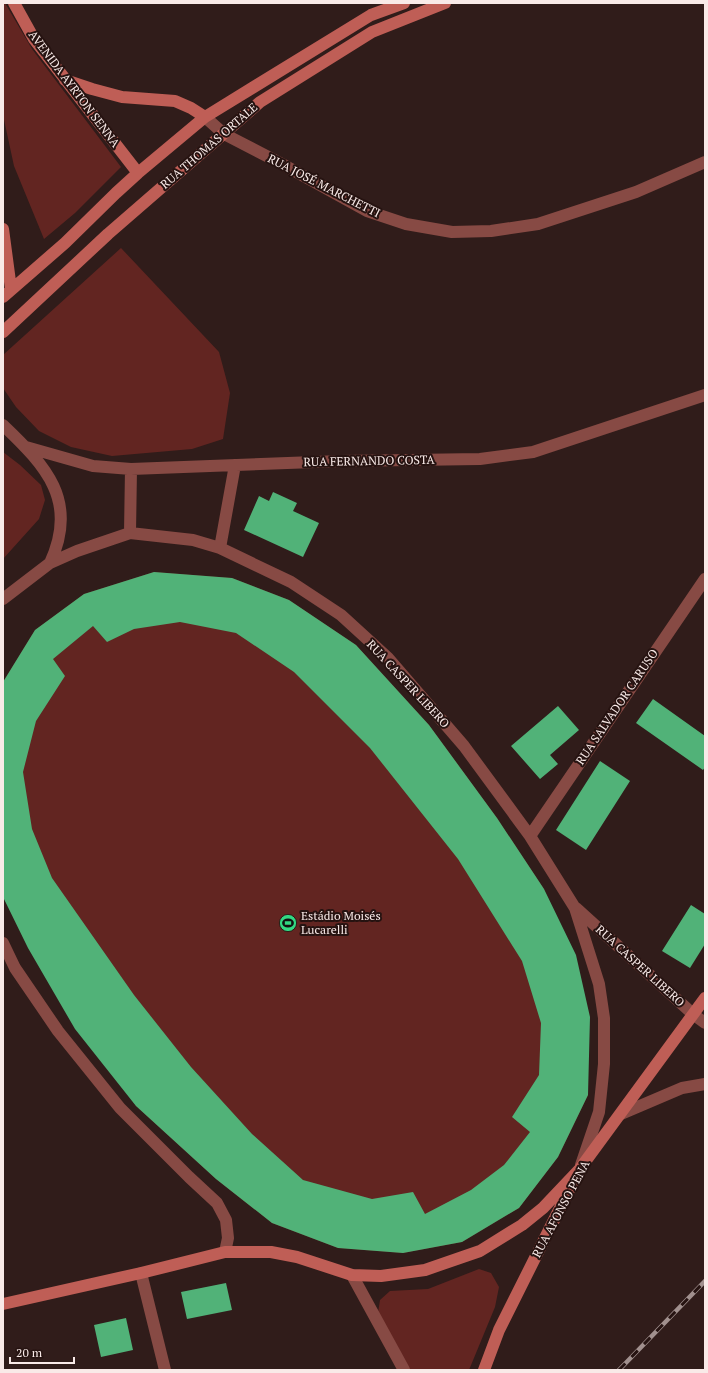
<svg xmlns="http://www.w3.org/2000/svg" width="708" height="1373" font-family="'PT Serif',serif">
  <style>
    .green { fill: #622521 }
    .building { fill: #51b278; fill-rule: evenodd }
    .lines { fill: none; stroke-linecap: round; stroke-linejoin: round }
    .street { stroke: #874a44; stroke-width: 12 }
    .secondary { stroke: #bf5e56; stroke-width: 12 }
    .rail-casing { stroke: #a1908e; stroke-width: 4.5 }
    .rail { stroke: #261311; stroke-width: 3; stroke-dasharray: 9; stroke-linecap: butt }
    .labels { text-anchor: middle; stroke-width: 4; stroke-linejoin: round; paint-order: stroke }
    .street-label { font-size: 12px; fill: #f9eae8; stroke: #261311 }
    .poi-label { font-size: 12px; fill: #f9eae8; stroke: #261311; text-anchor: start }
  </style>
  <rect width="100%" height="100%" fill="#301c1a"/>
  <!-- green -->
  <path class="green" d="M3 3H5L32 49 121 167 75 213 44 239 14 166 3 115Z
    M121 248 219 352 230 393 223 439 192 449 112 456 71 447 39 431 16 407 3 388V355Z
    M3 452 20 465 41 485 45 500 39 519 3 559Z
    M154 572 232 578 289 600 356 645 429 725 497 818 544 889 588 1095 558 1157 519 1208 462 1242 403 1253 338 1248 272 1223 216 1179 136 1106 3 897V682L35 630 84 594Z
    M479 1269 491 1273 499 1287 495 1307 469 1370H408L378 1313 380 1300 390 1291 428 1289Z"/>
  <!-- building -->
  <path class="building" d="M273 492 297 503 293 511 319 523 303 557 244 530 259 496 269 501Z
    M154 572 232 578 289 600 356 645 429 725 497 818 544 889 576 955 590 1017 588 1095 558 1157 519 1208 462 1242 403 1253 338 1248 272 1223 216 1179 136 1106 75 1029 28 948 3 897V682L35 630 84 594ZM180 622 236 633 294 672 370 748 458 859 522 961 541 1023 539 1075 512 1117 530 1132 504 1165 471 1190 425 1214 413 1192 372 1199 303 1180 252 1134 191 1067 134 995 52 878 32 829 23 772 36 721 65 676 53 659 93 626 107 642 134 629Z
    M653 699 705 736V767L703 770 636 723Z
    M558 706 579 730 550 755 558 764 540 779 511 746Z
    M600 761 630 781 586 850 556 830Z
    M691 905 705 914V944L690 968 662 951Z
    M226 1283 232 1310 187 1319 181 1292Z
    M126 1318 133 1350 101 1357 94 1325Z"/>
  <g class="lines">
    <!-- street -->
    <path class="street" d="M205 117 224 134 282 164 367 211 406 224 452 232 491 231 538 224 636 192 705 162
      M3 425C46 466 79 501 50 563
      M26 447 93 466 131 469 341 461 480 459 533 452 705 395
      M130 533 131 469
      M220 548 235 465
      M3 599 50 563 77 551 130 533 193 540 220 548 291 582 341 615 388 658 464 746 530 836 575 908 599 984 604 1018V1064L599 1112 581 1165
      M530 836 705 579
      M576 908 694 1015 705 1023
      M3 943 15 968 58 1031 120 1108 189 1177 217 1203 226 1220 228 1238 225 1252
      M621 1114 682 1088 705 1084
      M141 1273 165 1370
      M352 1275 404 1370"/>
    <!-- secondary -->
    <path class="secondary" d="M14 3 34 39 138 173
      M65 80 92 89 122 97 175 101 191 108 205 117
      M3 229 11 289
      M3 297 65 243 116 193 138 173 205 117 371 15 404 3
      M3 332 108 234 260 102 372 32 445 3
      M3 1304 141 1273 225 1252H271L297 1257 352 1275 381 1276 425 1270 480 1251 522 1225 543 1208 579 1170
      M484 1370 499 1330 579 1170 705 998"/>
    <defs>
      <path id="rail" d="M619 1370 705 1281"/>
    </defs>
    <!-- rail casing -->
    <use href="#rail" class="rail-casing"/>
    <!-- rail -->
    <use href="#rail" class="rail"/>
  </g>
  <!-- icons -->
  <defs>
    <symbol id="stadium-disc" viewBox="-11 -11 22 22"><circle r="9.5" fill="#32d882" stroke="#261311"/><path d="M0-5a6.5 5 0 1 0 0 10a6.5 5 0 1 0 0-10ZM-3.5-1.8h7v3.6h-7Z" fill="#111"/></symbol>
  </defs>
  <g fill-rule="evenodd">
    <use href="#stadium-disc" x="278" y="913" width="20" height="20"/>
  </g>
  <g class="labels">
    <!-- street labels -->
    <g class="street-label">
      <text transform="translate(74 89) rotate(53)" y="4">AVENIDA AYRTON SENNA</text>
      <text transform="translate(209 146) rotate(-41)" y="4">RUA THOMAS ORTALE</text>
      <text transform="translate(324 186) rotate(27)" y="4">RUA JOSÉ MARCHETTI</text>
      <text transform="translate(369 461) rotate(-1)" y="4">RUA FERNANDO COSTA</text>
      <text transform="translate(408 684) rotate(47)" y="4">RUA CASPER LIBERO</text>
      <text transform="translate(617 707) rotate(-56)" y="4">RUA SALVADOR CARUSO</text>
      <text transform="translate(640 966) rotate(42)" y="4">RUA CASPER LIBERO</text>
      <text transform="translate(561 1209) rotate(-62)" y="4">RUA AFONSO PENA</text>
    </g>
    <!-- poi labels -->
    <g class="poi-label">
      <text x="301" y="920">Estádio Moisés<tspan x="301" dy="14">Lucarelli</tspan></text>
    </g>
  </g>
  <!-- border -->
  <rect width="708" height="1373" fill="none" stroke="#f9eae8" stroke-width="8"/>
  <!-- scale -->
  <path d="M10 1357v6h64v-6" fill="none" stroke="#f9eae8" stroke-width="2"/>
  <text x="16" y="1357" font-size="12" fill="#f9eae8" stroke="#261311" stroke-width="3" paint-order="stroke">20 m</text>
</svg>
